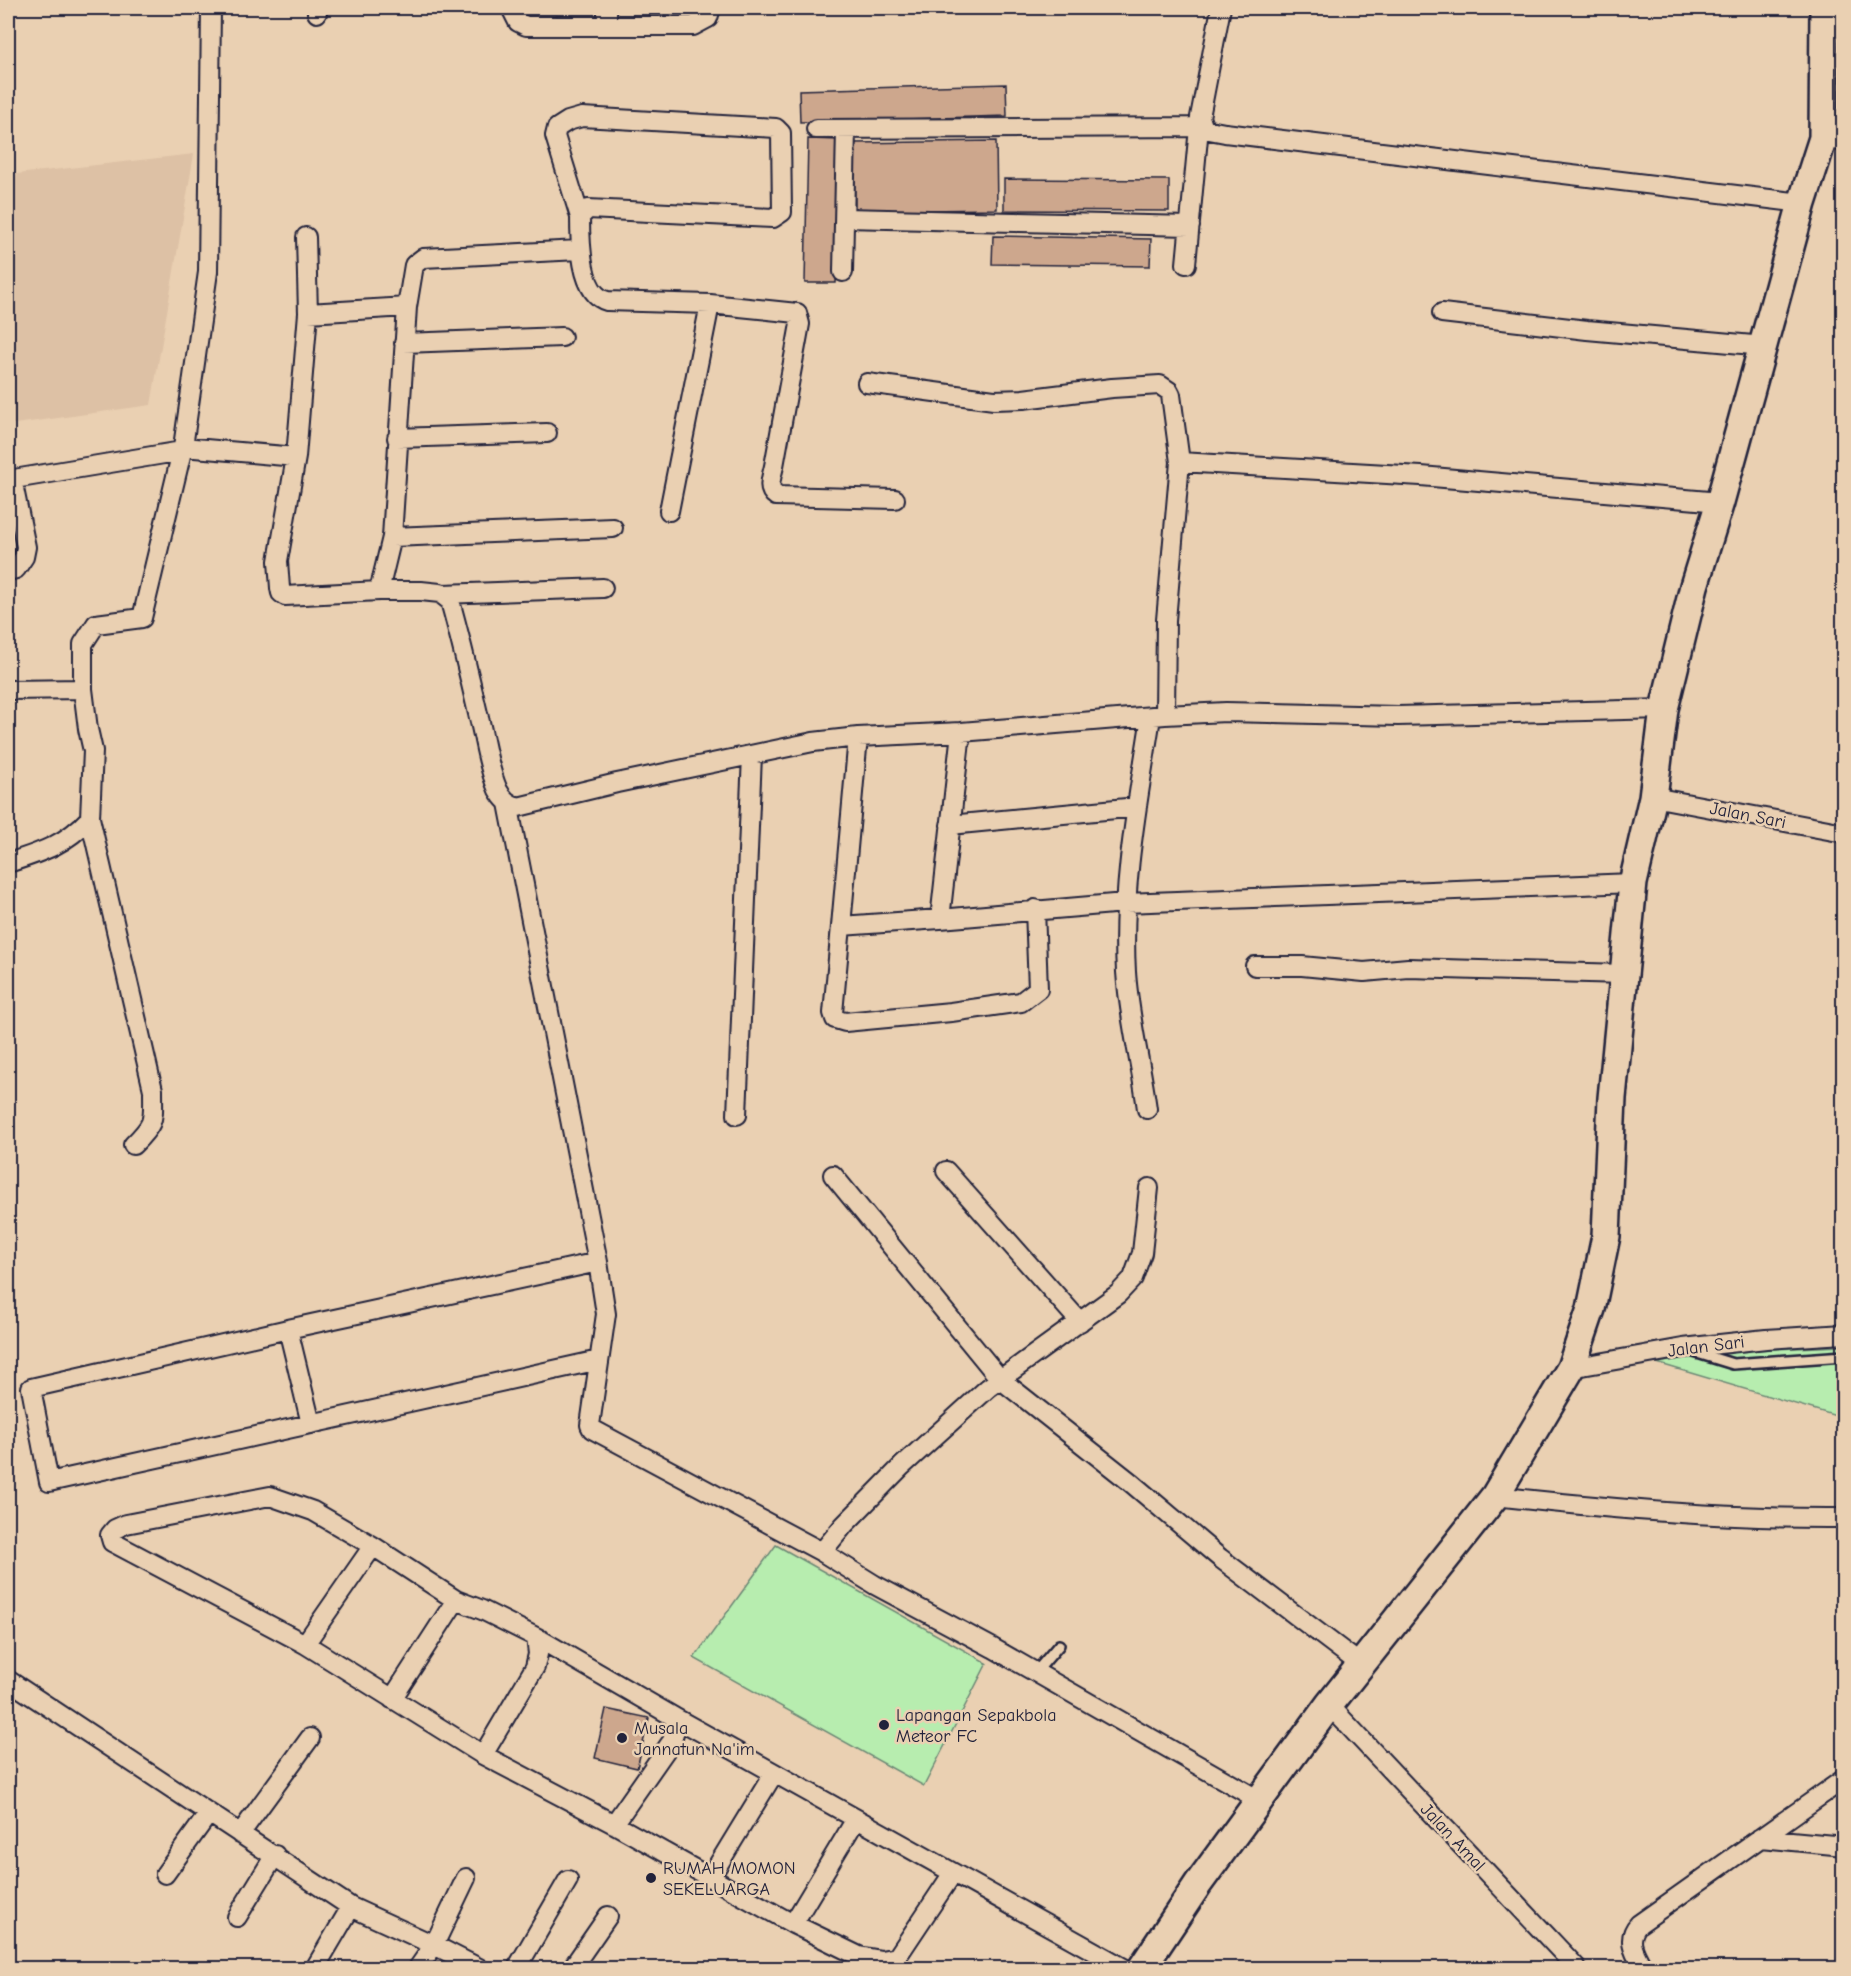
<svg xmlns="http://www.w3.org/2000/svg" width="1851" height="1976" font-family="'Comic Neue',sans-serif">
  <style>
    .built { fill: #ddc1a5 }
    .green { fill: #b7edaf; stroke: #6c8875; stroke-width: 1.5 }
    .building { fill: #cda78d; stroke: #22223b; stroke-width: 1.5 }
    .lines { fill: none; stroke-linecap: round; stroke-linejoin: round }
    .lane-casing { stroke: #22223b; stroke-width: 14 }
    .street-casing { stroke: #22223b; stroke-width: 22 }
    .primary-casing { stroke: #22223b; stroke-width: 32 }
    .lane { stroke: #ead0b2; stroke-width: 9 }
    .street { stroke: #ead0b2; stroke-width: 18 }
    .primary { stroke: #ead0b2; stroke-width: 27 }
    .poi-dot { fill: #22223b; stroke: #ead0b2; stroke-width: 2 }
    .labels { text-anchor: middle; stroke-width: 5; stroke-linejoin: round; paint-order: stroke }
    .street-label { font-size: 18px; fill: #22223b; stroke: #ead0b2 }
    .poi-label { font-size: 18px; fill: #22223b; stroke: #ead0b2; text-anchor: start }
  </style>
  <rect width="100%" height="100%" fill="#ead0b2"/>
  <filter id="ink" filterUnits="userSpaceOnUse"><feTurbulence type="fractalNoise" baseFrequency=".0167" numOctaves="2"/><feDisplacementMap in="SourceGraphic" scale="12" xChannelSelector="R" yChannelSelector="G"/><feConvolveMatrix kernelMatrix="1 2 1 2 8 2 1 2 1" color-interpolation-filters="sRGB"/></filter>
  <g filter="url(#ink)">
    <!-- built -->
    <path class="built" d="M194 154 151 405 8 425V175Z"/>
    <!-- green -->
    <path class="green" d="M1843 1346V1418L1657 1363 1727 1351Z
      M776 1545 987 1663 924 1786 694 1658Z"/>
    <!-- building -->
    <path class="building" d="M1006 84 1007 116 800 122 799 90Z
      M808 139 840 140 836 283H805Z
      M996 141 997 209 855 211 854 143Z
      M1004 179 1169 180V211L1004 210Z
      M993 236 1151 239 1150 266 992 264Z
      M606 1709 649 1718 637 1768 595 1758Z"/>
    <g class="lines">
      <defs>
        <path id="lane" d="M1694 1352 1733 1364 1844 1356
          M1036 1672 1059 1645"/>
        <path id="street" d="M511 8 518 22 526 26H693L708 18 711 8
          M607 8V26
          M1221 8 1200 117 1204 129 1225 133 1802 203
          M317 13V8
          M816 129 1200 127
          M1823 138 1844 142
          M580 217 555 136 557 128 568 121 582 117 776 128 781 133 782 212 773 218 588 209 580 217C580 239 580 294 607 301L710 304 797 313 800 324 774 466C772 476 766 490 776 496L895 499
          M845 218 1190 226
          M306 237 308 313
          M1186 264 1200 117
          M843 272 846 129
          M407 307 308 313 296 457 278 561 280 588 281 593 285 596 379 591H421L440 593 450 601C461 640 470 679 479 718 485 741 488 768 498 790 503 799 508 804 518 807L617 783 813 742 858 737 961 732 1165 715 1226 712 1398 716 1664 709
          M1442 313 1587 330 1764 346
          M404 343 562 337
          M867 383 994 400 1023 399 1112 388 1160 385 1169 391 1171 395 1180 462
          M397 438 547 433
          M183 447 296 457
          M8 480 182 451
          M669 511 710 304
          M392 537 613 528
          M8 571 16 569 24 557 26 547 12 479
          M379 591 392 537 407 307 414 265 423 258 579 250
          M443 594 603 588
          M8 690 83 689
          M1165 715 1166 620 1180 462 1421 476 1720 502
          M961 732 940 919 1125 903 1633 883
          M1653 797 1844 833
          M508 803 598 1262 606 1314 590 1425 592 1429 822 1552
          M90 818 153 1090C153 1121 156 1122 133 1145
          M950 825 1137 807
          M8 863C42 852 65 845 90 818L93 751 88 729 83 689V644L96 624 142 618 183 447 208 272 211 8
          M940 919 841 926 833 1013 835 1019 845 1022 951 1012 1021 1002 1038 989 1035 909
          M841 926 858 737
          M1255 966H1302L1364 972 1408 968 1624 974
          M1147 1109C1141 1063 1129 1018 1126 972 1121 886 1138 801 1151 717
          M737 1115 752 755
          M946 1171 1080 1322
          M833 1175 1000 1379 1129 1481 1220 1558 1360 1664
          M1149 1188 1142 1253 1133 1278 1118 1294 988 1388 902 1466 844 1525 822 1552 875 1585 993 1648 1259 1800
          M598 1262 288 1329 31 1388 49 1482 599 1360
          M288 1329 311 1424
          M1571 1368 1683 1348 1766 1339 1844 1334
          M1495 1496C1611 1509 1727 1519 1844 1518
          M373 1546 313 1511 270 1496 126 1524 115 1529 110 1535 112 1542 305 1644 483 1755 614 1824 793 1924 859 1956 881 1960 897 1957 953 1873
          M456 1600 482 1610 536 1637 538 1654 535 1667 483 1755
          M536 1637 674 1717 675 1729 672 1741 614 1824
          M305 1644 373 1546 456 1600 392 1699
          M8 1680 351 1907 434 1945 479 1968
          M1329 1705 1577 1968
          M674 1717 1124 1968
          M240 1834 310 1738
          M1760 1838 1844 1846
          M165 1874 209 1813
          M710 1878 774 1773
          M237 1917 275 1855
          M793 1924 856 1819
          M315 1968 351 1907
          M418 1968 434 1945 466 1878
          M517 1968 568 1880
          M572 1968 608 1916
          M1643 1968C1635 1954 1625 1939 1639 1924L1844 1779"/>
        <path id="primary" d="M1142 1968 1198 1884 1329 1705 1495 1496 1571 1368 1591 1309 1606 1236 1612 1098 1633 883 1653 797 1664 709 1694 586 1720 502 1802 203 1823 138 1824 8"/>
      </defs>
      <!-- lane casing -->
      <use href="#lane" class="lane-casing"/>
      <!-- street casing -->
      <use href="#street" class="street-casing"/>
      <!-- primary casing -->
      <use href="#primary" class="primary-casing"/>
      <!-- lane -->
      <use href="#lane" class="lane"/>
      <!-- street -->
      <use href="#street" class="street"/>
      <!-- primary -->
      <use href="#primary" class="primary"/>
    </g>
  </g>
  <!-- markers -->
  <g class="poi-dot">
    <circle cx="884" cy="1725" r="6"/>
    <circle cx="622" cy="1738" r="6"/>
    <circle cx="651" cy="1878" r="6"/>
  </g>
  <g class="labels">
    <!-- street labels -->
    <g class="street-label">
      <text transform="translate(1748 815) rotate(11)" y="6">Jalan Sari</text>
      <text transform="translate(1706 1346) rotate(-7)" y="6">Jalan Sari</text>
      <text transform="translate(1453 1837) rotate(47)" y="6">Jalan Amal</text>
    </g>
    <!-- poi labels -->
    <g class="poi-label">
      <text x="896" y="1721">Lapangan Sepakbola<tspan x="896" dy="21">Meteor FC</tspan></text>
      <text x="634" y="1734">Musala<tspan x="634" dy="21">Jannatun Na'im</tspan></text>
      <text x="663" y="1874">RUMAH MOMON<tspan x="663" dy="21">SEKELUARGA</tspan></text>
    </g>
  </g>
  <!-- margin -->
  <rect width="1851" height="1976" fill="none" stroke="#ead0b2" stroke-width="30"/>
  <rect x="15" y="15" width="1821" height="1946" fill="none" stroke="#22223b" stroke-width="2" filter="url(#ink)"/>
</svg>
